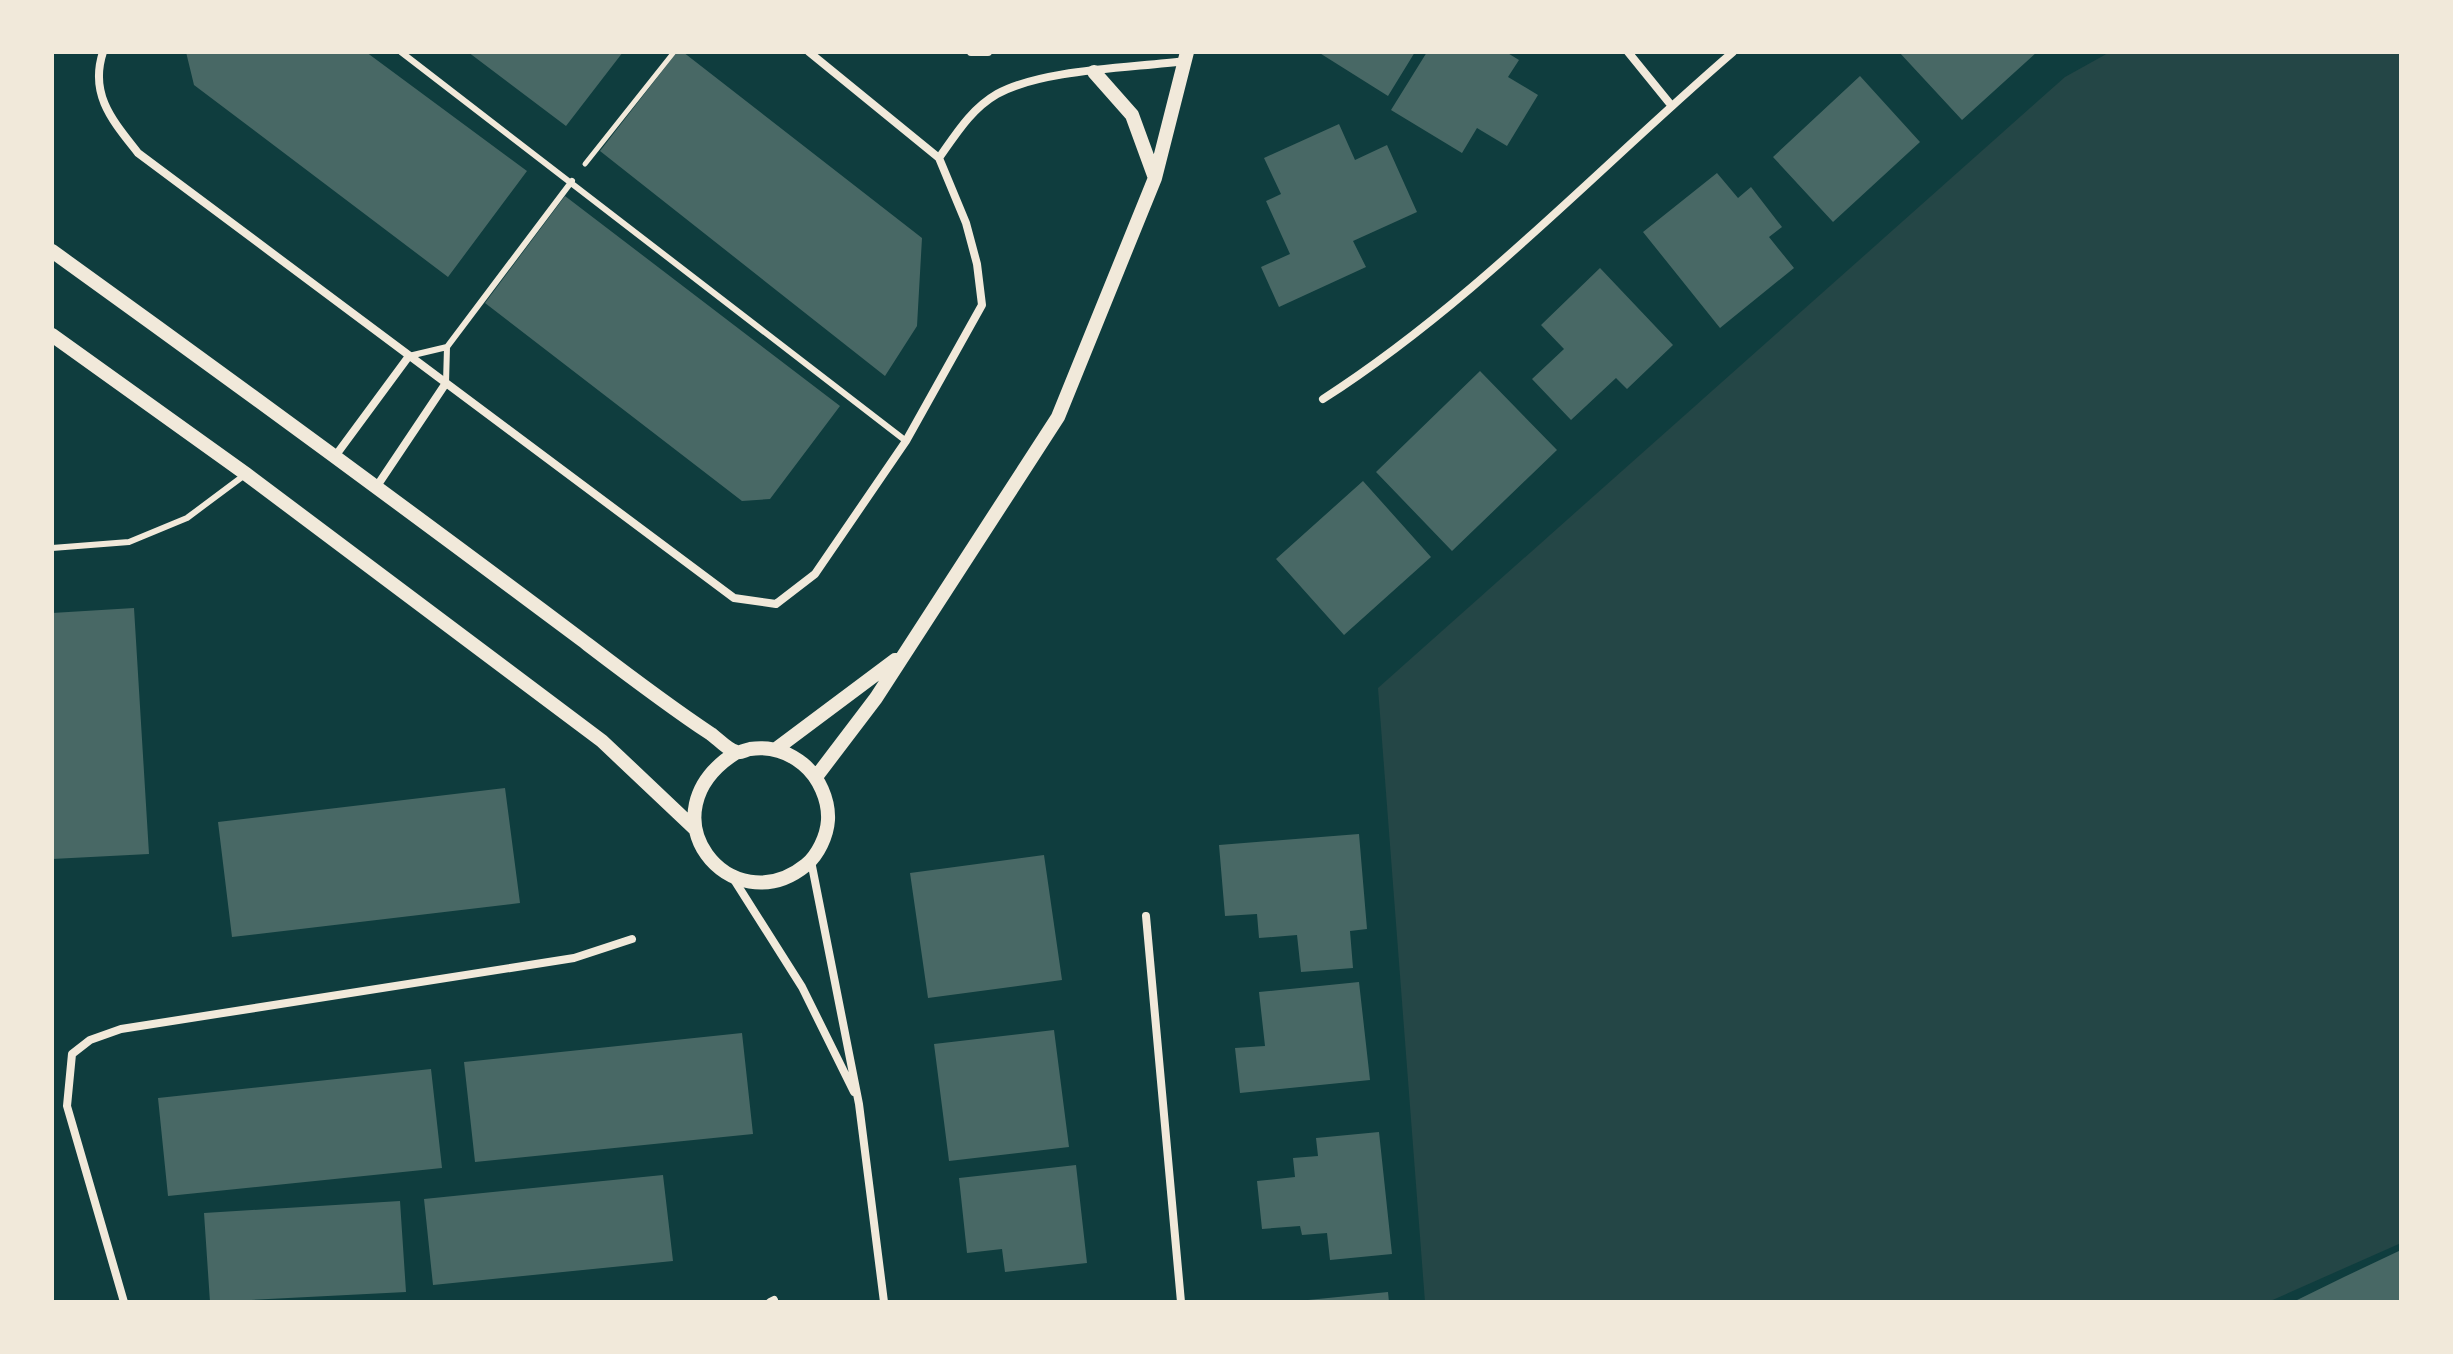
<svg xmlns="http://www.w3.org/2000/svg" width="2453" height="1354" font-family="'Noto Sans',sans-serif">
  <style>
    .green { fill: #244646 }
    .building { fill: #486865 }
    .lines { fill: none; stroke-linecap: round; stroke-linejoin: round }
    .path { stroke: #f1e9da; stroke-width: 5 }
    .service { stroke: #f1e9da; stroke-width: 6 }
    .minor { stroke: #f1e9da; stroke-width: 8 }
    .tertiary { stroke: #f1e9da; stroke-width: 14 }
  </style>
  <rect width="100%" height="100%" fill="#0f3d3e"/>
  <!-- green -->
  <path class="green" d="M2110 52H2401V1243L2268 1302H1425L1378 688 2065 77Z"/>
  <!-- building -->
  <path class="building" d="M186 52H366L527 171 448 277 194 85Z
    M468 52H623L566 126Z
    M677 52H683L922 238 917 326 885 376 600 151Z
    M1318 52H1415L1388 96Z
    M1427 52H1506L1519 60 1508 77 1538 95 1507 146 1477 128 1462 153 1391 110Z
    M1899 52H2037L1962 120Z
    M1860 76 1920 142 1833 222 1773 157Z
    M1339 124 1355 160 1387 145 1417 212 1353 241 1366 267 1279 307 1261 267 1290 254 1266 201 1281 194 1264 158Z
    M1717 173 1738 198 1751 187 1782 227 1769 237 1794 268 1720 328 1643 232Z
    M565 196 840 406 770 499 742 501 485 303Z
    M1600 268 1673 345 1627 389 1616 378 1571 420 1532 379 1564 349 1541 325Z
    M1480 371 1557 450 1452 551 1376 472Z
    M1363 481 1431 557 1344 635 1276 559Z
    M134 608 149 854 52 859V613Z
    M505 788 520 903 232 937 218 822Z
    M1359 834 1367 929 1350 931 1353 968 1301 972 1297 935 1259 938 1257 914 1225 916 1219 845Z
    M1044 855 1062 980 928 998 910 873Z
    M1359 982 1370 1080 1240 1093 1235 1048 1265 1046 1259 992Z
    M1054 1030 1069 1147 949 1161 934 1044Z
    M742 1033 753 1134 475 1162 464 1062Z
    M431 1069 442 1168 168 1196 158 1098Z
    M1379 1132 1392 1254 1330 1260 1327 1233 1302 1235 1300 1226 1262 1229 1257 1181 1295 1177 1293 1158 1318 1156 1316 1138Z
    M1076 1165 1087 1263 1005 1272 1002 1249 967 1253 959 1178Z
    M663 1175 673 1261 433 1285 424 1199Z
    M400 1201 406 1292 210 1302 204 1213Z
    M2401 1250V1302H2293L2344 1277Z
    M1388 1292 1389 1302H1308V1300Z"/>
  <g class="lines">
    <!-- path -->
    <path class="path" d="M585 164 674 52"/>
    <!-- service -->
    <path class="service" d="M401 52 906 441
      M409 356 447 347
      M446 383 447 347 572 181
      M52 548 129 542 187 518 246 474"/>
    <!-- minor -->
    <path class="minor" d="M103 52C89 95 113 121 138 153L734 598 776 604 815 574 906 441 982 305 977 264 966 223 939 158 809 52
      M971 52H988
      M1628 52 1671 105
      M939 158C956 134 971 109 997 94 1042 69 1132 68 1185 61
      M1323 399C1474 302 1598 168 1733 52
      M336 455 409 356
      M377 486 446 383
      M811 861 859 1104 884 1302
      M733 878 802 987 854 1092
      M1146 916 1181 1302
      M124 1302 67 1106 72 1054 90 1040 121 1029 574 958 632 939
      M770 1302 774 1300"/>
    <!-- tertiary -->
    <path class="tertiary" d="M1094 72 1132 115 1155 178
      M52 251C230 379 407 509 582 640 624 672 667 705 711 734 718 739 729 751 737 752 741 753 745 750 750 749 770 746 787 751 803 764 819 777 829 800 828 820 827 836 818 855 806 865 731 926 639 813 737 752
      M52 335 246 474 602 741 695 829
      M776 749 895 660
      M816 777 876 698 1058 417 1155 178 1187 52"/>
  </g>
  <!-- border -->
  <rect width="2453" height="1354" fill="none" stroke="#f1e9da" stroke-width="108"/>
</svg>
